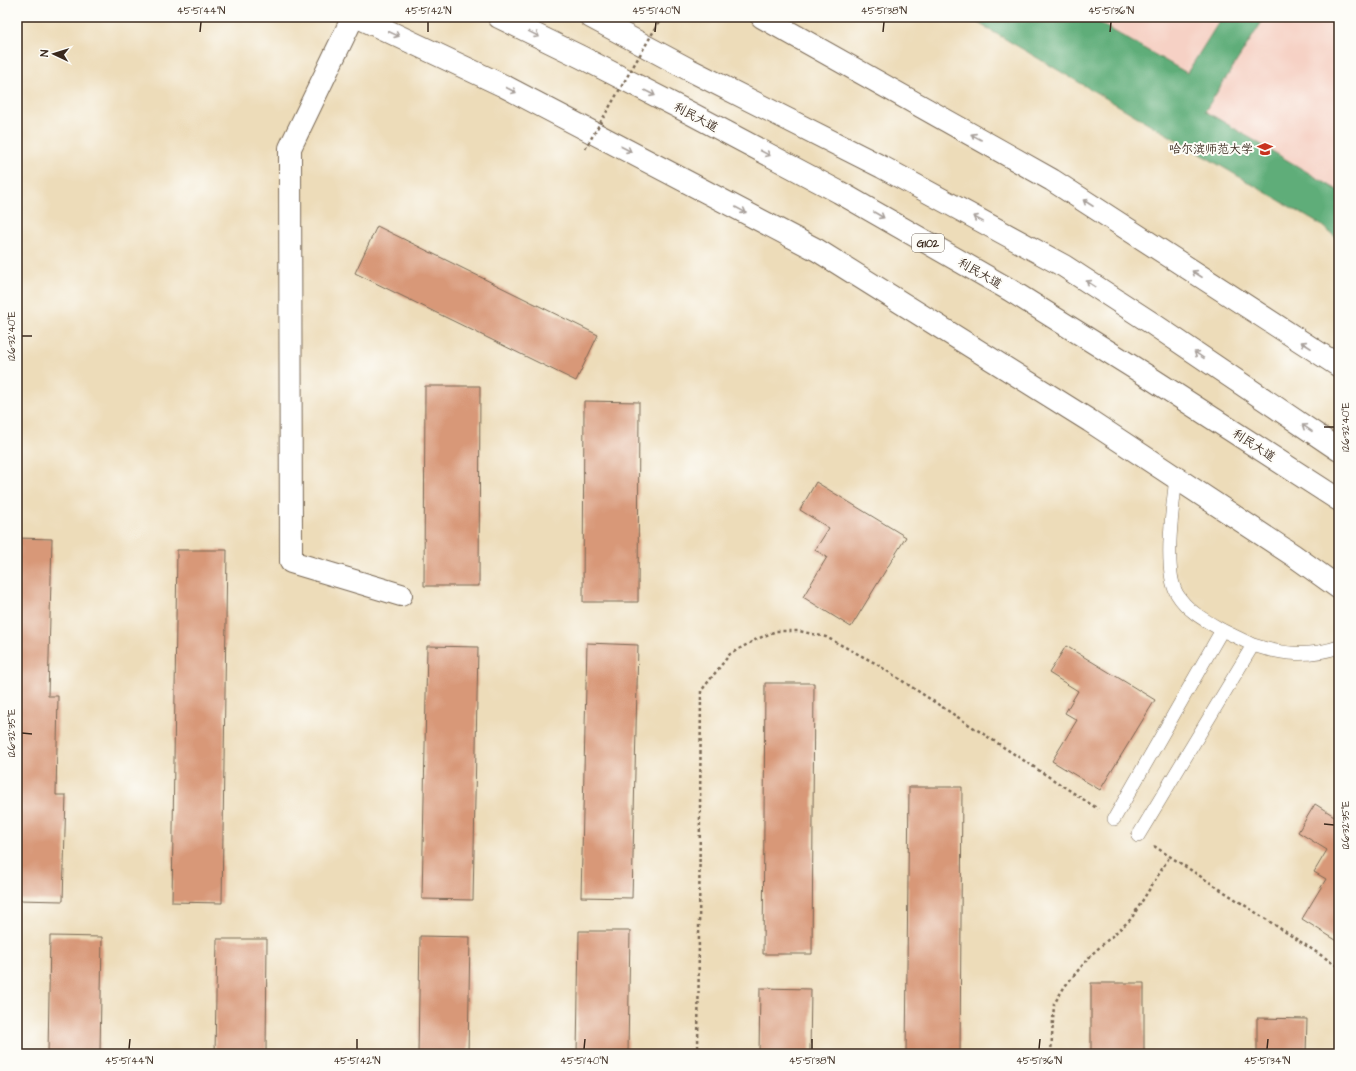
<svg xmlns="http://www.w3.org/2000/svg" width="1356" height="1071" font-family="'Architects Daughter','LXGW WenKai TC',sans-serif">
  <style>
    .built { fill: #f6d1c5 }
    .forest { fill: #5ead79; stroke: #4c6c4c }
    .building { fill: #d89878 }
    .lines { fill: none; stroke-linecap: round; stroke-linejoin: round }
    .service-casing { stroke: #796854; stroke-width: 14 }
    .minor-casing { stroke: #796854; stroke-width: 24 }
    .trunk-casing { stroke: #796854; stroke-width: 24 }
    .path { stroke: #796854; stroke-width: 2.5; stroke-dasharray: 3 3; stroke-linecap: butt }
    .service { stroke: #fff; stroke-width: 13 }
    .minor { stroke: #fff; stroke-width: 22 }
    .trunk { stroke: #fff; stroke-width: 22 }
    .path-bridge { stroke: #796854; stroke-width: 2.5; stroke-dasharray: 3 3; stroke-linecap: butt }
    .oneway { stroke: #a79f9a }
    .ticks { fill: none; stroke: #3b2a1e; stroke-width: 1.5 }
    .labels { text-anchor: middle; stroke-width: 4; stroke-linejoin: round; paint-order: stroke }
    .shield { fill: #fdfcf7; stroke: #75695f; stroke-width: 1 }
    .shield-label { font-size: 11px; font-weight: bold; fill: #3b2a1e }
    .street-label { font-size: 12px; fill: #3b2a1e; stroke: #fdfcf7 }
    .poi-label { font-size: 12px; fill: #3b2a1e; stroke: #fdfcf7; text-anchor: end }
    .neatline { fill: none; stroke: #3b2a1e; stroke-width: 1.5 }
    .ticks-label { font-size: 10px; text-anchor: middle; fill: #3b2a1e }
  </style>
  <rect width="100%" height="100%" fill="#fdfcf7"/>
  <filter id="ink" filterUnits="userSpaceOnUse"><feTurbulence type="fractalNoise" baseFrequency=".025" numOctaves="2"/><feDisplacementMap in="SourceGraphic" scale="8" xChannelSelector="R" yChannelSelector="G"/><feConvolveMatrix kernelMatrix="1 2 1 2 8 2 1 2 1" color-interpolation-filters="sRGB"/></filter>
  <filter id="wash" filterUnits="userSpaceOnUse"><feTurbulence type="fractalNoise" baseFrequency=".012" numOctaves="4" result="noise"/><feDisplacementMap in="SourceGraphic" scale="16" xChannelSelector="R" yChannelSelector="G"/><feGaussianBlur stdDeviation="0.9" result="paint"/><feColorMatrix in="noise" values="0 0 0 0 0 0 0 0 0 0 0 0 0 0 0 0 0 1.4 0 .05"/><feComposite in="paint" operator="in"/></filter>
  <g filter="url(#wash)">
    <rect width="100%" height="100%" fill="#eddcb9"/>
    <!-- built -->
    <path class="built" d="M968 17H1339V240L1321 225Z"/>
    <!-- forest -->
    <path class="forest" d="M968 17H1089L1187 73 1222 17H1265L1205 111 1339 191V240L1321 225Z"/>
    <g id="blocks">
      <!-- building -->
      <path class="building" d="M377 226 598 335 576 381 355 273Z
        M425 386H480L479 586H424Z
        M584 401 639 402 638 602H583Z
        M816 482 906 537 851 627 803 597 827 557 815 550 829 528 800 510Z
        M17 538 52 539 48 696H58L56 795H66L63 901 17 900 18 797H17Z
        M177 550H227L222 903 172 902Z
        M587 643 638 645 632 898 581 897Z
        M427 646 478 647 473 900 422 899Z
        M1066 646 1155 700 1100 790 1052 761 1077 720 1065 713 1078 691 1049 673Z
        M765 683H814L812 954H763Z
        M909 787H962L960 1054H906Z
        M1315 804 1339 819V942L1302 919 1326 879 1314 872 1327 850 1298 832Z
        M579 931H630L628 1054H577Z
        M50 936 102 937 100 1054H48Z
        M420 936 470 937 468 1054H418Z
        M217 939H267L266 1054H215Z
        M1091 983H1144V1054H1091Z
        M760 988 811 989 810 1054H759Z
        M1257 1018 1307 1019 1306 1054H1257Z"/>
    </g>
  </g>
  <g filter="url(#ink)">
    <use href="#blocks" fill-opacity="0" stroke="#796854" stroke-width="1"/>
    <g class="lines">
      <defs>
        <path id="service" d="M1176 478C1173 505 1163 570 1177 594 1187 611 1206 621 1222 630
          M1114 819 1222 630 1253 645
          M1138 836 1253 645C1283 655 1309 657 1339 647"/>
        <path id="minor" d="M353 17 290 148 291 562 401 595"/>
        <path id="trunk" d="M358 17 504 86 817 250 1090 421 1293 555 1339 588
          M499 17 581 57 692 114 839 192 1010 290 1152 379 1339 500
          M591 17 690 70 882 167 1064 266 1150 322 1339 450
          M762 17 1052 180 1339 366"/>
      </defs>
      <!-- service casing -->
      <use href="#service" class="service-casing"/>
      <!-- minor casing -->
      <use href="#minor" class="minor-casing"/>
      <!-- trunk casing -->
      <use href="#trunk" class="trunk-casing"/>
      <!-- path -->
      <path class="path" d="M1154 846 1339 967
        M698 1054 701 691 730 654 755 640 776 631H799L826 637 875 663 1098 809
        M1051 1054 1054 1004 1065 986 1091 955 1131 919 1170 856"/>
      <!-- service -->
      <use href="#service" class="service"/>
      <!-- minor -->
      <use href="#minor" class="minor"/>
      <!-- trunk -->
      <use href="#trunk" class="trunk"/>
      <!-- path-bridge -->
      <path class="path-bridge" d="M585 149 662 17"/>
    </g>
    <!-- one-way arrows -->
    <defs><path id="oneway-shaft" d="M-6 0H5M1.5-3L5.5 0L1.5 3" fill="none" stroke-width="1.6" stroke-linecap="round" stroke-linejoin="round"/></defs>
    <g class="oneway">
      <use href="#oneway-shaft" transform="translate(394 34) rotate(25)"/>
      <use href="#oneway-shaft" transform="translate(534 34) rotate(26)"/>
      <use href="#oneway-shaft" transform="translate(511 90) rotate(27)"/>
      <use href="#oneway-shaft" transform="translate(650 93) rotate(27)"/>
      <use href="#oneway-shaft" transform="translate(976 137) rotate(-151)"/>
      <use href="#oneway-shaft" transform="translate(626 149) rotate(27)"/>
      <use href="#oneway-shaft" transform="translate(765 153) rotate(28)"/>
      <use href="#oneway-shaft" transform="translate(1088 203) rotate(-147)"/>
      <use href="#oneway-shaft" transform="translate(741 210) rotate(28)"/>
      <use href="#oneway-shaft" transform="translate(879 215) rotate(30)"/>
      <use href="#oneway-shaft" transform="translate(978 219) rotate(-151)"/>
      <use href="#oneway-shaft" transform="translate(1197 274) rotate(-147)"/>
      <use href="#oneway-shaft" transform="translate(1091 284) rotate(-147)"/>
      <use href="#oneway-shaft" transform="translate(1306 345) rotate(-147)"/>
      <use href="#oneway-shaft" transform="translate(1199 355) rotate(-146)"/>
      <use href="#oneway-shaft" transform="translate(1307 428) rotate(-146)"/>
    </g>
  </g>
  <!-- ticks -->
  <path class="ticks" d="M200 32 201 22M428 32V22M655 32 656 22M883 32 884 22M1110 32 1111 22M22 336H32M1324 427H1334M22 733 32 734M1324 824 1334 825M129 1049 130 1039M357 1049V1039M584 1049 585 1039M812 1049V1039M1039 1049 1040 1039M1267 1049 1268 1039"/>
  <!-- icons -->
  <defs>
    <symbol id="university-bare" viewBox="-9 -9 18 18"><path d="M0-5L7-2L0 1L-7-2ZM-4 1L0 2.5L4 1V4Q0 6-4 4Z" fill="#c8321e" stroke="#fdfcf7" stroke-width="2.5" paint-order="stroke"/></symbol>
  </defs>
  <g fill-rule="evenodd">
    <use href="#university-bare" x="1254" y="138" width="22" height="22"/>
  </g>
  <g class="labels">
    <!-- shield labels -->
    <rect class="shield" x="912" y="234" width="32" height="18" rx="3"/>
    <g class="shield-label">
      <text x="928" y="247">G102</text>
    </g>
    <!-- street labels -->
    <g class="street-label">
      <text transform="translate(696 117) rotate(28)" y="4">利民大道</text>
      <text transform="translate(980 273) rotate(30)" y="4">利民大道</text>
      <text transform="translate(1254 445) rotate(33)" y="4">利民大道</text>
    </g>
    <!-- poi labels -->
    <g class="poi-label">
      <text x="1253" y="153">哈尔滨师范大学</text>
    </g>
  </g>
  <!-- margin -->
  <rect width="1356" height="1071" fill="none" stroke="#fdfcf7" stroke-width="44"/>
  <!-- north arrow -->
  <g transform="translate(54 54) rotate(274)" stroke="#fdfcf7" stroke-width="3" paint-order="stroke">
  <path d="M0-3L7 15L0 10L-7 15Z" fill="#3b2a1e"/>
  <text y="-6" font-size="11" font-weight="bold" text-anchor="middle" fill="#3b2a1e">N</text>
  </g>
  <rect x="22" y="22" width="1312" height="1027" class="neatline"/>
  <g class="ticks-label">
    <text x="201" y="14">45°51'44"N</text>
    <text x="428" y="14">45°51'42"N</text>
    <text x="656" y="14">45°51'40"N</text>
    <text x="884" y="14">45°51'38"N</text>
    <text x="1111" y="14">45°51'36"N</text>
    <text transform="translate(11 336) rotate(-90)" y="4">126°32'40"E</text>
    <text transform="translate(1345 427) rotate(-90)" y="4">126°32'40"E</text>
    <text transform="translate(11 733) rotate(-90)" y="4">126°32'35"E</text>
    <text transform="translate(1345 825) rotate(-90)" y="4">126°32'35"E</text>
    <text x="129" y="1064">45°51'44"N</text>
    <text x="357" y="1064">45°51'42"N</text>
    <text x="584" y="1064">45°51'40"N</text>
    <text x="812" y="1064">45°51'38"N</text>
    <text x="1039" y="1064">45°51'36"N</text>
    <text x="1267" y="1064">45°51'34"N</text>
  </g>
</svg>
